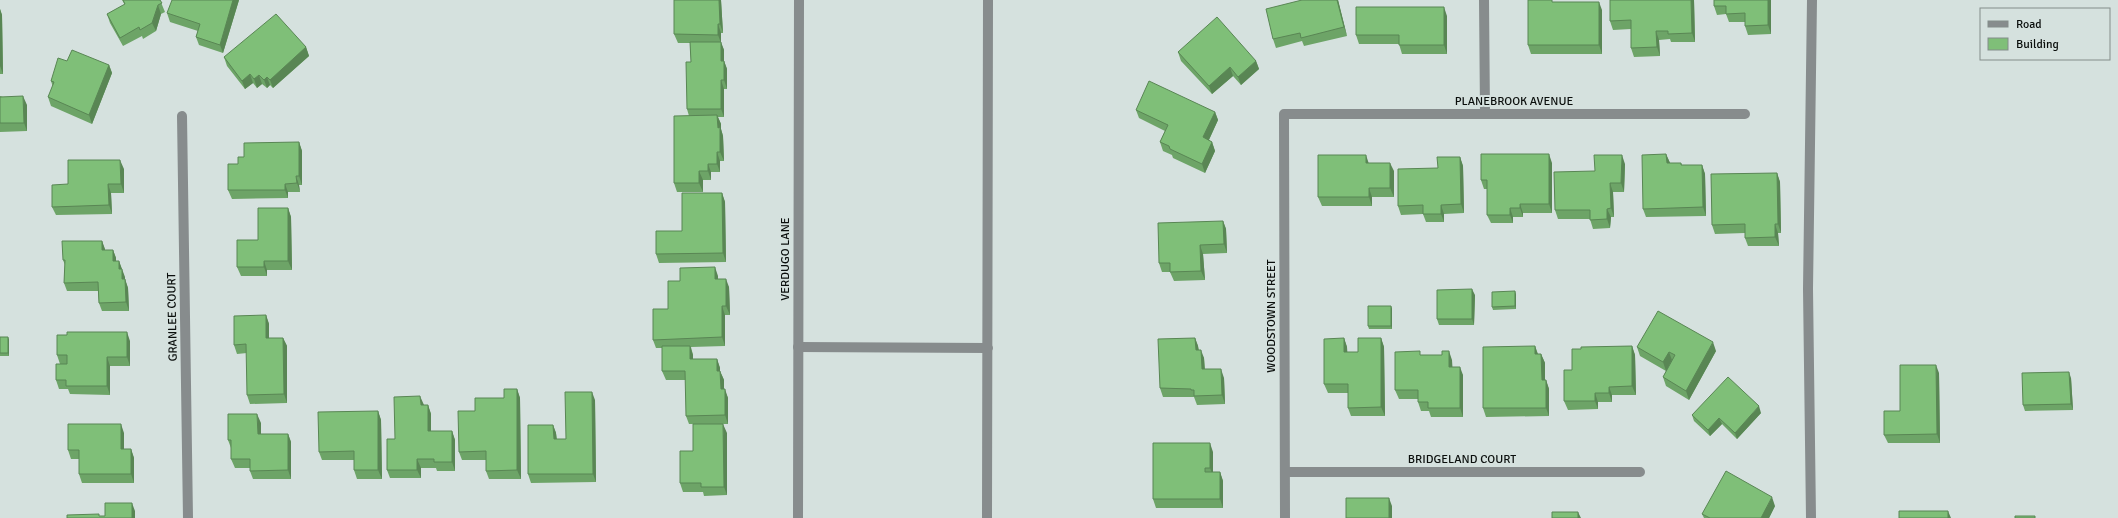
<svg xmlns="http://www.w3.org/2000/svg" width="2118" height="518" font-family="Signika,sans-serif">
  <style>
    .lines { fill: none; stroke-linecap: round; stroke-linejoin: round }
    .minor { stroke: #878c8d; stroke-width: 10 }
    .tertiary { stroke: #878c8d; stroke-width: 10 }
    .wall { fill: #6da467 }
    .shaded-wall { fill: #598654 }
    .building { fill: #7fbf78; stroke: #598654 }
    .labels { text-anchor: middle; stroke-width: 4; stroke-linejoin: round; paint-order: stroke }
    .street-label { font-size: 12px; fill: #0a0e0c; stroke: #d5e1de }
  </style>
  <rect width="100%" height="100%" fill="#d5e1de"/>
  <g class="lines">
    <!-- minor -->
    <path class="minor" d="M1484 0 1485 113
      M182 116 188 518
      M798 347 988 348
      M1285 472H1640
      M987 518 988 0
      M1285 518 1284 114H1745
      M1811 518 1808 289 1812 0"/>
    <!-- tertiary -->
    <path class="tertiary" d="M798 518 799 0"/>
  </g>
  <!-- wall -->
  <path class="wall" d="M122 0H160L165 12 161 14 156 31 143 39 142 36 123 46 110 23 107 14 125 5Z
    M239 0 223 53 199 45 196 37 198 31 170 22 167 13Z
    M674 0H721L723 33H721V43L724 50V61L727 69V89H724V117H718L721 124V129L723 136 724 161H720V172H711V180H703V192H677L674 183 689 116 687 109 691 62 690 43H678L674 34Z
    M1302 0H1338L1347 36 1304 46 1302 41 1276 48 1273 39Z
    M1610 0H1694L1695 42H1671L1670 39 1659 40 1660 56 1634 57 1631 48V29L1613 30 1610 21Z
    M1771 0V34L1748 35 1745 26V22H1729L1726 14 1717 15 1714 6Z
    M1555 2 1602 10V54H1531L1528 45Z
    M0 9 2 15 3 74H0Z
    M1447 16V54H1402L1399 44H1359L1356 35Z
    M306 47 309 56 273 88 270 85 267 88 262 84 257 88 253 83 245 89 227 66 224 57Z
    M1178 52 1256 61 1259 69 1241 85 1233 76 1212 94 1181 61Z
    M67 61 109 65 112 73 92 124 51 106 48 97 53 87 51 81Z
    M0 96 27 105V131L0 132Z
    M1136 110 1215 112 1218 120 1209 140 1212 142 1215 151 1205 173 1173 158 1172 155 1163 151 1160 142 1165 131 1139 118Z
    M299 142 302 151V185H299L300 192H288V198L232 199 228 190 238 164Z
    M1666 154 1670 163H1681L1682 165H1702L1705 174 1706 216 1646 217 1643 209Z
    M1460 157 1463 166 1464 213 1444 214V222H1426L1423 214 1401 215 1398 206 1438 168Z
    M1368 163 1394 171V197H1372V206H1322L1318 197Z
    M1552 163V213H1523V217H1513V223H1491L1487 215V189H1484L1481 180Z
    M1625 164 1624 192H1613L1614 217H1611L1610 228 1593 229 1590 219H1558L1555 210 1595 171Z
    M124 169V193H111L112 214 56 215 52 207 68 184Z
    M1777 173 1780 182 1781 233H1778L1779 246H1748L1745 238V233L1715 234 1712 225Z
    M722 193 725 202 726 262 659 263 656 254 682 231Z
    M288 208 291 217 292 270H267V276H241L237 267 258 240Z
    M1223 221 1226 229 1227 253 1203 254 1205 280 1174 281 1170 272H1162L1159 263Z
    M102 241 105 250H113L116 258V261H119L128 288 129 311H102L99 303 98 291H67L64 283 65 265 63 260Z
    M718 276V279L729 287 730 315H725V346L691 347 693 355V359H717L720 368V371L724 380V389L728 398V424H689L686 416V380H666L662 371V348H656L653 340 668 309 680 281Z
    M1515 291 1516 295V309L1493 310 1492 307Z
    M1475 295 1474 325H1439L1437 319Z
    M1391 306 1392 309V329H1369L1368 326Z
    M266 315 269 324V338H283L287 346V403L250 404 247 395V353L237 354 234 345Z
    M0 337H8L9 340V356H0Z
    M1195 338 1198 346 1199 350 1204 358 1205 369 1224 378 1225 404 1197 405 1194 397H1163L1160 388Z
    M1344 338 1347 347V352H1358L1381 338 1384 347 1385 416H1351L1348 408V393H1328L1324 384Z
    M130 341V366H110V395L70 394 68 389H59L56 380 67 364H60L57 355Z
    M1535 346 1538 354H1541L1545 363V380H1546L1549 389V416L1486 417 1483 408Z
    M1632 346 1635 355 1636 395H1612V402H1598V409L1568 410 1564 401 1572 370 1581 349Z
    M1637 347 1716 351 1689 400 1666 386 1663 377 1666 371 1640 356Z
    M1421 355 1452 360V367L1463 375V417H1431L1429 411H1421L1418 402V399H1399L1395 390Z
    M1939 373 1940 443H1888L1884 435 1900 411Z
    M2071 378 2073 410 2025 411 2023 405Z
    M517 389 520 398 521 479H489L486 471V460H462L459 452 475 411 504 398Z
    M595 400 596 482 531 483 528 474 553 425 556 433 557 439H566Z
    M424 405H428L431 414V431H452L455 440V471H437L436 468H421V478H390L387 470 395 439Z
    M378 411 381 420 382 479H357L354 470V460H322L319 452Z
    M1761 413 1737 439 1722 424 1710 436 1694 421 1692 415Z
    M261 423V434H288L291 442V479H253L250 471V468H235L231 459V448L228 440Z
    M124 433V449H131L134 458V483H82L79 474V459H71L68 450Z
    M727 433V495L704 496 703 492H683L680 483 693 451Z
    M1213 452V472H1220L1223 481V508H1156L1153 499Z
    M1775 506 1769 518H1704L1702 514Z"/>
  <!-- shaded-wall -->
  <path class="shaded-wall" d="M233 0H239L223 53 220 45Z
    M719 0H721L723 33 720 24Z
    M1337 0H1338L1347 36 1344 27Z
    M1691 0H1694L1695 42 1692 33Z
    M1768 0H1771V34L1768 25Z
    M1599 2 1602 10V54L1599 45Z
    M158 5 161 14 156 31 152 23Z
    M1444 7 1447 16V54L1444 45Z
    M0 9 2 15 3 74 0 66Z
    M718 24 721 33V43L718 35Z
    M1656 31 1659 40 1660 56 1657 47Z
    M721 42 724 50V61L727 69V89L724 80 721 61Z
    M306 47 309 56 273 88 270 80Z
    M1256 61 1259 69 1241 85 1238 77Z
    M109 65 112 73 92 124 89 115Z
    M1230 67 1233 76 1212 94 1209 86Z
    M250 74 253 83 245 89 242 81Z
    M259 75 262 84 257 88 254 79Z
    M267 77 270 85 267 88 264 80Z
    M721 80 724 89V117L721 109Z
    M23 96 27 105V131L24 123Z
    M1215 112 1218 120 1206 146 1203 137Z
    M717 115 721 124V129L723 136 724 161 720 152 718 128Z
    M299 142 302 151V185L299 176Z
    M1212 142 1215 151 1205 173 1202 164Z
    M717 152 720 161V172L717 164Z
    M1549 154 1552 163V213L1549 204Z
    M1666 154 1670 163H1667Z
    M1366 155 1369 164 1366 163Z
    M1622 155 1625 164 1624 192 1621 183Z
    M1460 157 1463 166 1464 213 1461 204Z
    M120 160 124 169V193L121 184Z
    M1390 163 1394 171V197L1390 188Z
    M708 164 711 172V180L708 171Z
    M1702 165 1705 174 1706 216 1703 207Z
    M699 171 703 180V192L699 183Z
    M1777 173 1780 182 1781 233 1778 224Z
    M296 176 299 185 300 192 297 183Z
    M1610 183 1613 192 1614 217 1611 208Z
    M108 184 111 193 112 214 109 205Z
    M285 184 288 192V198L285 190Z
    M1369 188 1372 197V206L1369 197Z
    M722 193 725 202 726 262 723 253Z
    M1520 204 1523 213V217L1520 208Z
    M1441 205 1444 214V222L1441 214Z
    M288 208 291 217 292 270 288 261Z
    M1510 208 1513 217V223L1510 215Z
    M1607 209 1611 217 1610 228 1607 219Z
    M1223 221 1226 229 1227 253 1224 244Z
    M1775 224 1778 233 1779 246 1775 237Z
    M102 241 105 249V259L102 250Z
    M1200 245 1203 254 1205 280 1201 271Z
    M113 250 116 258V270L113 261Z
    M119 261 125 277V288L119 269Z
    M264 261 267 270V276L264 267Z
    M715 267 718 276V288L715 279Z
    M125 279 128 288 129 311 126 302Z
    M726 279 729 287 730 315 726 306Z
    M1472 289 1475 295 1474 325 1472 319Z
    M1515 291 1516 295V309L1515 306Z
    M722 306 725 315V346L722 337Z
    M1391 306 1392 309V329L1391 326Z
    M266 315 269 324V347L266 338Z
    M127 332 130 341V366L127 357Z
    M8 337 9 340V356L8 353Z
    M283 338 287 346V403L284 394Z
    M1195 338 1198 346 1199 359 1196 350Z
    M1344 338 1347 347 1348 361 1344 352Z
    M1381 338 1384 347 1385 416 1381 407Z
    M1713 342 1716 351 1689 400 1686 391Z
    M690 346 693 355V368L690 359Z
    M1535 346 1538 355 1535 354Z
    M1632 346 1635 355 1636 395 1632 386Z
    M1201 350 1204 358 1205 378 1202 369Z
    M1449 351 1452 360 1453 376 1449 367Z
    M1669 352 1672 360 1666 371 1663 362Z
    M1541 354 1545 363V389L1542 380Z
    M107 357 110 366V395L107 386Z
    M717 359 720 368V380L717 371Z
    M1936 365 1939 373 1940 443 1937 434Z
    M1460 367 1463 375V417L1460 408Z
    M1221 369 1224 378 1225 404 1222 395Z
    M720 371 724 380V398L721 389Z
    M2069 372 2071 378 2073 410 2071 404Z
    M1546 380 1549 389V416L1546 408Z
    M1609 387 1612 395V402L1609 393Z
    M517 389 520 398 521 479 517 470Z
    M725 389 728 398V424L725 415Z
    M592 392 595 400 596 482 593 474Z
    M1595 393 1598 402V409L1595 401Z
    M420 396 424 405V414L421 405Z
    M428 405 431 414V440L428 431Z
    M1759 406 1761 413 1737 439 1735 433Z
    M378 411 381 420 382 479 378 470Z
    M257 414 261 423V443L258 434Z
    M1719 418 1722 424 1710 436 1708 430Z
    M121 424 124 433V458L121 449Z
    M723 424 727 433V495L724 487Z
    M553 425 556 433 557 448 554 439Z
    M452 431 455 440V471L452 462Z
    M288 434 291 442V479L288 470Z
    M1210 443 1213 452V477L1210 468Z
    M131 449 134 458V483L131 474Z
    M417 459 421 468V478L417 470Z
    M1220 472 1223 481V508L1220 499Z
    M1772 497 1775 506 1769 518H1761Z
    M1389 498 1392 506V518H1389Z
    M132 503 135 511V518H132Z
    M1948 511 1951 518H1948Z
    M1578 512 1581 518H1578Z"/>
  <!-- building -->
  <path class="building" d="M123 0H160L162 3 158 5 152 23 140 30 139 27 120 38 107 14 125 4Z
    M172 0H233L220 45 196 37 200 24 167 13Z
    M674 0H719L720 24H718V35L674 34Z
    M1302 0H1337L1344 27 1301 38 1300 33 1273 39 1266 9Z
    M1528 0H1552V2H1599V45H1528Z
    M1610 0H1691L1692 33 1668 34V31H1656L1657 47 1631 48V20L1610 21Z
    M1714 0H1768V25L1745 26V13L1726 14V6H1714Z
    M1356 7H1444V45H1399V35H1356Z
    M276 14 306 47 270 80 267 77 264 80 259 75 254 79 250 74 242 81 224 57Z
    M1217 17 1256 61 1238 77 1230 67 1209 86 1178 52Z
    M690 42H721V61H724V80H721V109H687L686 62H691Z
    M72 50 109 65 89 115 48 97 54 82 51 81 58 58 67 61Z
    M1149 81 1215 112 1203 137 1212 142 1202 164 1170 149 1169 146 1160 142 1168 125 1136 110Z
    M23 96 24 123H0V97Z
    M717 115 718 128 720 127V152H717V164H708V171H699V183H674V116Z
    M299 142V176H296L297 183 285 184V190H228V164H238V157H244V143Z
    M1481 154H1549V204H1520V208H1510V215H1487V180H1481Z
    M1666 154 1667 163H1681V165H1702L1703 207 1643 209 1642 155Z
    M1318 155H1366V163H1390V188H1369V197H1318Z
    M1594 155H1622L1621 183H1610L1611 208 1607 209V219L1590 220V210H1555L1554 172 1595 171Z
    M1437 157H1460L1461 204 1441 205V214H1423V205L1398 206V169L1438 168Z
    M68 160H120L121 184H108L109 205 52 207V185L68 184Z
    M1777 173 1778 224H1775V237L1745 238V224L1712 225 1711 174Z
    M682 193H722L723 253 656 254V231H682Z
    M258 208H288V261H264V267H237V240H258Z
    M1223 221 1224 244 1200 245 1201 271 1170 272V263H1159L1158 223Z
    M62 241H102V250H113V261H119V269H122V279H125L126 302 99 303 98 282 64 283 65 260H63Z
    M715 267V279H726V306H722V337L653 340V309H668V281H680V268Z
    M1472 289V319H1437V290Z
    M1515 291V306L1492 307V292Z
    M1368 306H1391V326H1368Z
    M1658 311 1713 342 1686 391 1663 377 1675 355 1669 352 1663 362 1637 347Z
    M266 315V338H283L284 394 247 395 246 344 234 345V316Z
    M67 332H127V357H107V386H66V380H56V364H67V355H57V335H67Z
    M0 337H8V353H0Z
    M1195 338 1196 350H1201L1202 369H1221L1222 395 1194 396V390H1191V389L1160 388 1158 339Z
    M1344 338V352H1358V338H1381V407L1348 408V384H1324V339Z
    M662 346H690V359H717V371H720L721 389H725V415L686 416 685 371H662Z
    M1535 346V354H1541L1542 380H1546V408H1483V347Z
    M1632 346V386L1609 387V393H1595V401H1564V370H1572V349H1581V347Z
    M1420 351V355H1442V351H1449V367H1460V408H1428V402H1418V390H1395V352Z
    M1900 365H1936L1937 434 1884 435V411H1900Z
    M2069 372 2071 404 2023 405 2022 373Z
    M1728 377 1759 406 1735 433 1719 418 1708 430 1692 415Z
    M504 389H517V470L486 471V451L459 452 458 411H475V398H504Z
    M565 392H592L593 474H528V425H553L554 439H566Z
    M420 396 421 405H428V431H452V462H434V459H417V470H387V439H395L394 397Z
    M378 411V470H354V451L319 452 318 412Z
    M228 414H257L258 434H288V470L250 471V459H231V440H228Z
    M68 424H121V449H131V474H79V450H68Z
    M693 424H723L724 487H701V483H680V451H693Z
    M1153 443H1210V468H1205V472H1220V499H1153Z
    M1726 471 1772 497 1761 518H1710L1702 514Z
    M1346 498H1389V518H1346Z
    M105 503H132V518H67V515L99 514V516H105Z
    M1899 511H1948V518H1899Z
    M1552 512H1578V518H1552Z
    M2015 516H2035V518H2015Z"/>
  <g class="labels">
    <!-- street labels -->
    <g class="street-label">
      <text x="1514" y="105">PLANEBROOK AVENUE</text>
      <text transform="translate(785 259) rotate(-90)" y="4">VERDUGO LANE</text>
      <text transform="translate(1271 316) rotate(-90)" y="4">WOODSTOWN STREET</text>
      <text transform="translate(172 317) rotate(-91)" y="4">GRANLEE COURT</text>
      <text x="1462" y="463">BRIDGELAND COURT</text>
    </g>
  </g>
  <!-- legend -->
  <rect x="1980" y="8" width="130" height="52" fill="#d5e1de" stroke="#848d8a"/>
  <rect x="1988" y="21" width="20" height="6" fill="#878c8d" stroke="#848d8a"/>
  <text x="2016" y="28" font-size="12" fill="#0a0e0c">Road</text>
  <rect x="1988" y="38" width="20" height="12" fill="#7fbf78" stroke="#848d8a"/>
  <text x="2016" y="48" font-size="12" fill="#0a0e0c">Building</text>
</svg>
